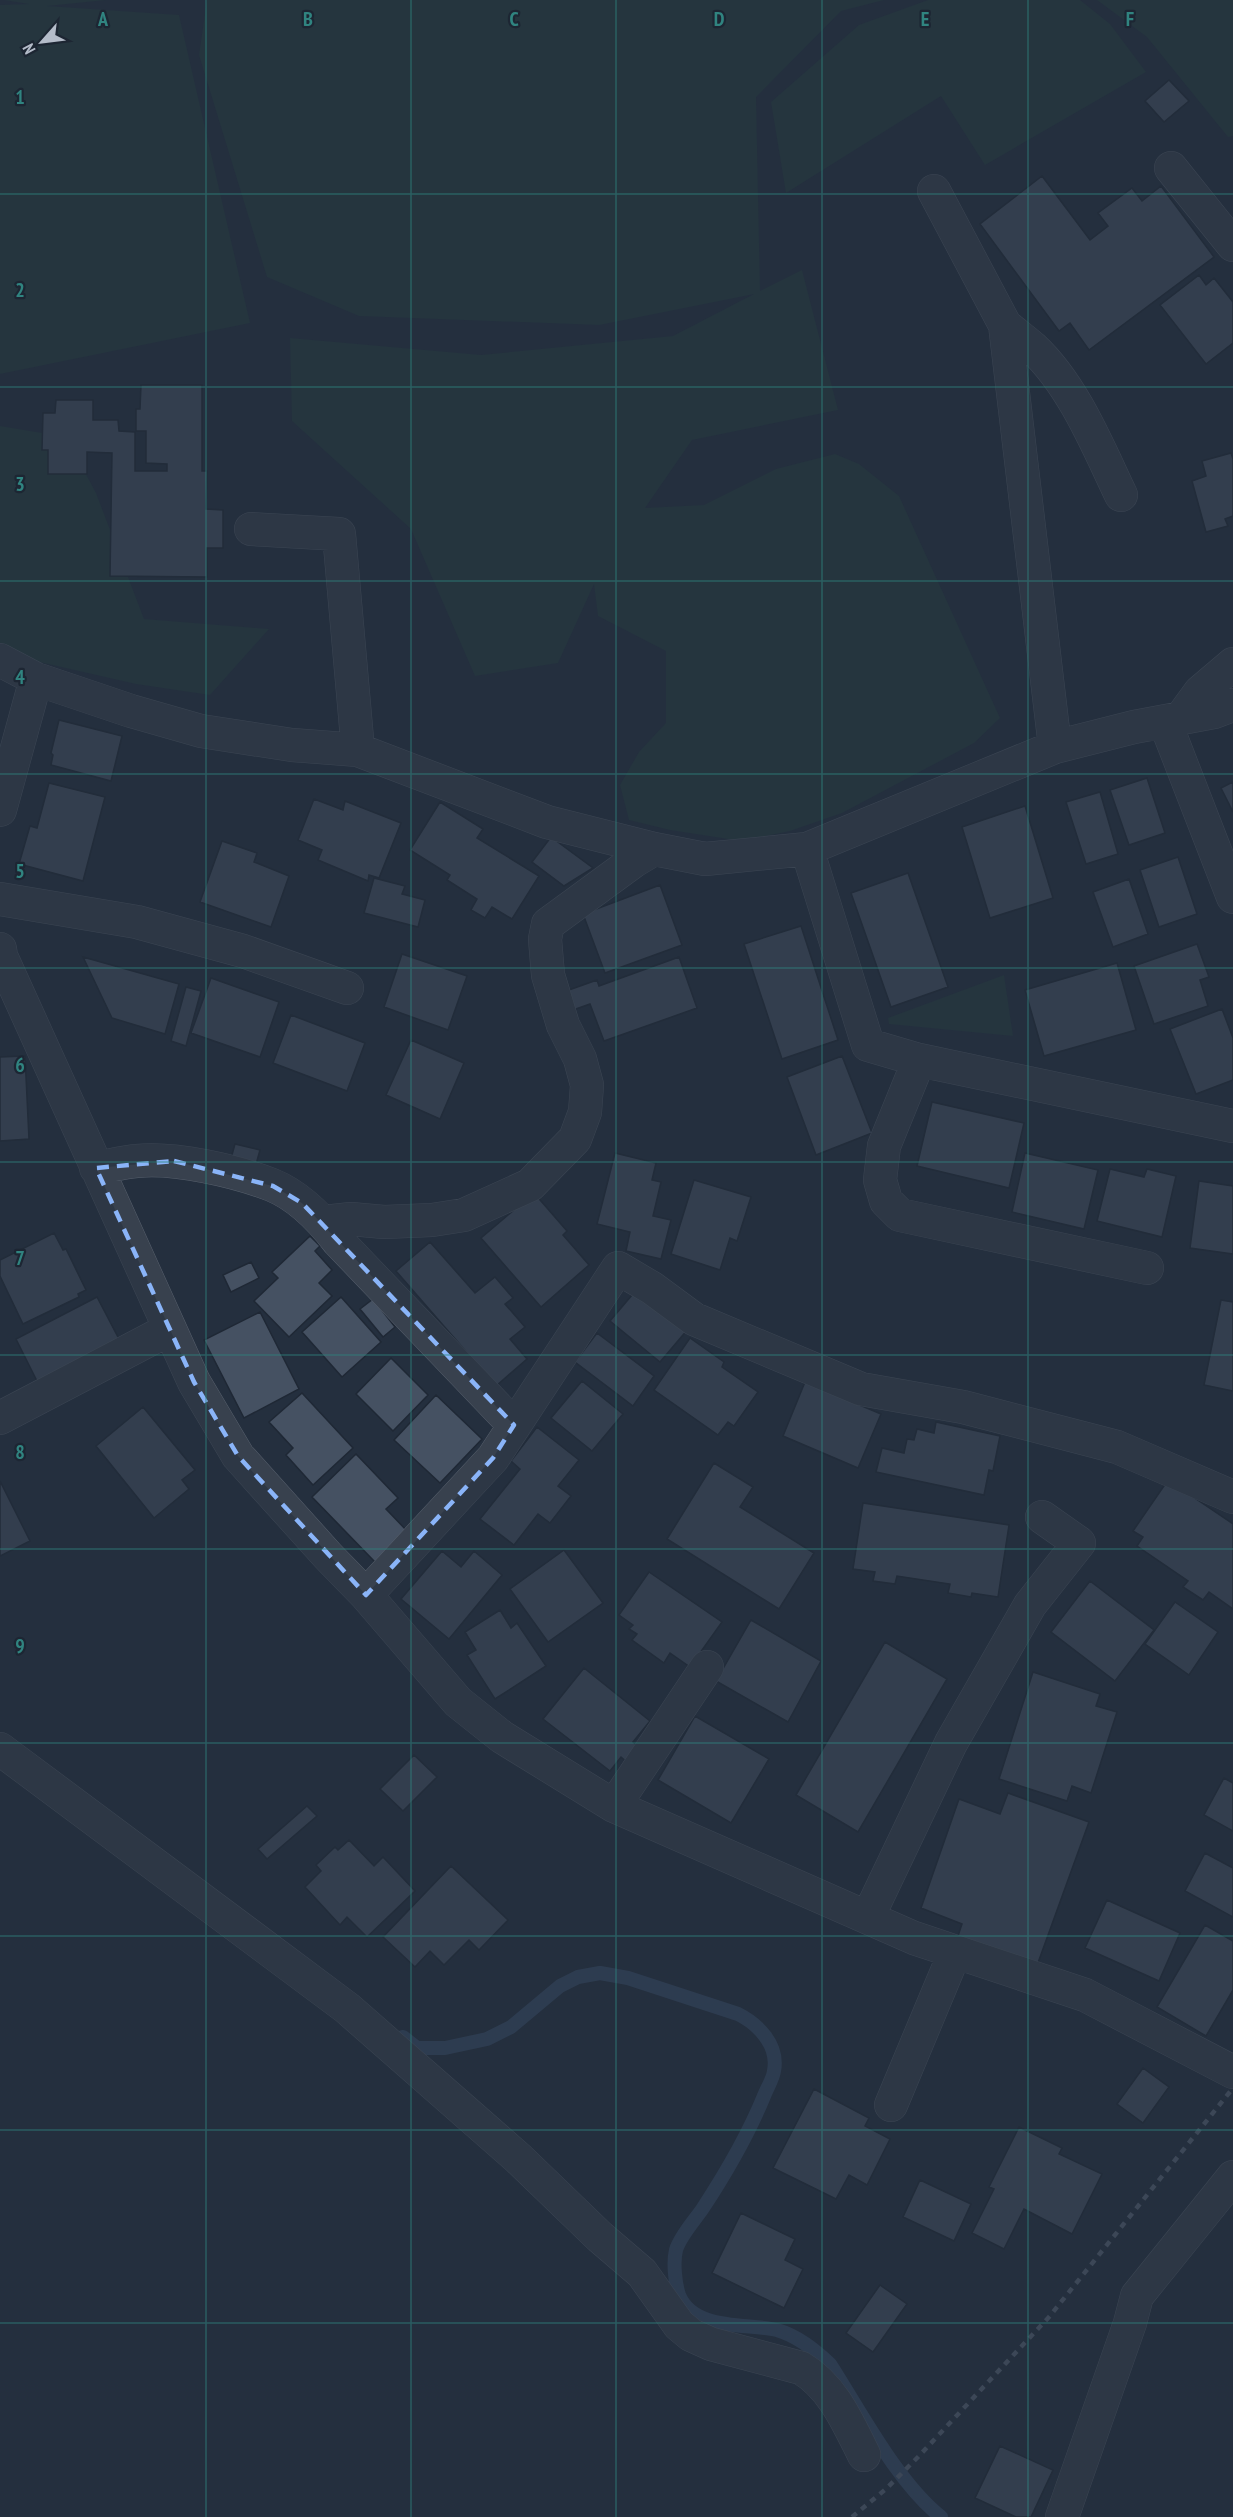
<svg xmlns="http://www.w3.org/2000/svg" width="1233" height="2517" font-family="'PT Sans Narrow',sans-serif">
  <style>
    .green { fill: #263c3f }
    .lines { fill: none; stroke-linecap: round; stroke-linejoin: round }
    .stream { stroke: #394c67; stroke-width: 14 }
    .building { fill: #455162; stroke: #1f2835; stroke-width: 1.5 }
    .street-casing { stroke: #565f6c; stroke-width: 34 }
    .street { stroke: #38414e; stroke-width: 33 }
    .rail { stroke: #5a6575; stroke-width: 4.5; stroke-dasharray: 6 6; stroke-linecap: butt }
    .marked { fill: none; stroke: #8ab4f8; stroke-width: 4.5; stroke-dasharray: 12 8; stroke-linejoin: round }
    .grid { fill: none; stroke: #308480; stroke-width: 1.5; stroke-opacity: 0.55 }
    .grid-label { font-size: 20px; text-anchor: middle; font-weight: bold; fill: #308480; stroke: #1d2633; stroke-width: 4.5; stroke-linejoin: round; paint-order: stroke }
  </style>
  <rect width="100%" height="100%" fill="#242f3e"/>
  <!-- green -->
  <path class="green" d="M4 0H106L47 6 179 15 250 323 0 374V5L29 4Z
    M207 0H884L841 11 756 97 760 291 802 270 838 410 692 440 645 508 704 505 776 469 835 454 859 464 899 496 1000 718 974 743 842 813 790 831 741 841 670 830 629 820 620 785 639 752 666 723V651L598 616 594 584 558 663 475 676 411 529 292 421 290 338 481 355 673 336 754 294 599 325 359 316 267 277 199 55Z
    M928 0H1080L1110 24 1146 72 985 165 941 96 786 193 771 102 859 25Z
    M1097 0H1233V136L1228 137 1147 37Z
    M0 426 66 437 96 493 144 619 269 629 210 695 136 684 0 653Z
    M1004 975 1013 1036 889 1024 888 1018Z"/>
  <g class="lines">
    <!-- stream -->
    <path class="stream" d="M403 2037 417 2048H445L487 2039 511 2027 560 1986 578 1977 600 1973 628 1978 738 2014C758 2024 779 2045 774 2071 773 2079 767 2088 764 2096 748 2135 726 2173 703 2208 695 2220 680 2236 676 2250 673 2262 675 2283 679 2295 693 2331 748 2323 777 2330 798 2336 815 2350 830 2364 861 2412 897 2482 941 2517"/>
  </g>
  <!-- building -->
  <path class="building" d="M1169 80 1189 101 1164 122 1145 101Z
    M1042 176 1090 240 1108 226 1098 213 1132 188 1142 201 1161 186 1214 257 1089 350 1070 323 1059 331 980 224Z
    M1199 275 1206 285 1214 278 1233 302V343L1206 364 1160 305Z
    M141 385H202V471H207L206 509 223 510V548H207V577L110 576 112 453 87 452V474H48V450H42L43 413H55L56 400H93V420H118L119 431 135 432V471H167V464L146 463V431H136V409H140Z
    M1231 453 1233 459V516L1225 519 1228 526 1206 532 1192 481 1206 476 1202 461Z
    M59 720 122 736 111 781 51 765 53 755 51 753Z
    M1147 778 1165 833 1129 845 1110 790Z
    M1233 782V812L1221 788Z
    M49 783 105 797 83 881 19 864 30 826 37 828Z
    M1100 792 1118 854 1086 864 1066 802Z
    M314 799 343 810 345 801 401 823 379 878 369 875 368 881 318 860 322 850 298 840Z
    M440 802 483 829 477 838 539 876 512 919 492 907 485 918 471 910 477 899 447 880 450 875 410 850Z
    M1025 806 1053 898 990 918 962 827Z
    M551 837 593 868 564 886 532 862Z
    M222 841 257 853 254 862 289 876 271 927 200 902Z
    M1178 857 1197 914 1159 927 1140 870Z
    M908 873 948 987 891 1007 851 893Z
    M374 878 405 886 402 894 425 900 418 927 364 913Z
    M1129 879 1148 934 1113 947 1093 892Z
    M660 885 682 945 605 973 583 914Z
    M801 926 838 1040 782 1059 744 944Z
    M1197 944 1209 977 1200 980 1208 1006 1154 1024 1134 966Z
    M402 954 467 976 448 1030 384 1007Z
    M83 957 179 984 165 1034 112 1018Z
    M679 957 697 1008 604 1041 590 1004 573 1010 566 991 597 980 599 986Z
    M1117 963 1136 1030 1044 1056 1025 990Z
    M211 978 279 1002 260 1057 191 1033Z
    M186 987 201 991 186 1046 171 1041Z
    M1222 1009 1233 1038V1080L1196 1094 1170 1029Z
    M291 1015 365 1043 347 1091 273 1063Z
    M411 1040 464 1063 440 1119 386 1095Z
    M25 1056 29 1139 0 1141V1057Z
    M842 1056 872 1133 816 1155 787 1077Z
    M932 1102 1024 1123 1009 1188 917 1166Z
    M235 1144 260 1150 255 1168 230 1162Z
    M615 1153 656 1163 652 1180 661 1182 653 1216 671 1220 661 1259 626 1251 630 1232 597 1224Z
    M1025 1153 1098 1170 1084 1229 1012 1212Z
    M1110 1169 1144 1177 1147 1169 1176 1176 1162 1237 1097 1221Z
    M694 1180 751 1197 737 1241 730 1238 720 1270 671 1254Z
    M1199 1181 1233 1186V1254L1190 1248Z
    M534 1193 567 1231 563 1235 589 1265 541 1307 481 1238Z
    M54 1233 63 1250 66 1249 86 1290 78 1294 79 1297 23 1324 0 1276V1260Z
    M310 1236 320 1246 315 1251 332 1270 319 1283 332 1296 289 1337 254 1301 278 1278 272 1272Z
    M430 1242 475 1293 495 1277 513 1298 505 1304 525 1327 510 1339 527 1359 496 1386 396 1271Z
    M251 1262 259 1278 231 1292 223 1275Z
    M638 1288 688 1329 660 1362 610 1321Z
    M97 1297 120 1341 38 1383 16 1339Z
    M341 1297 381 1342 342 1377 302 1332Z
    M373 1299 395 1327 383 1337 360 1309Z
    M1221 1300 1233 1302V1391L1204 1385Z
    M260 1312 299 1389 244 1418 204 1340Z
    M597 1333 654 1376 633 1406 575 1362Z
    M690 1338 724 1362 722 1367 758 1392 734 1426 728 1422 718 1435 654 1390Z
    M391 1358 428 1395 393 1431 356 1394Z
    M582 1381 623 1414 592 1451 551 1418Z
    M805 1382 881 1414 858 1468 783 1436Z
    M302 1393 353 1448 313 1485 286 1455 293 1448 269 1422Z
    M436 1395 482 1439 440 1483 394 1440Z
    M143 1407 195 1470 182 1480 189 1489 154 1518 96 1446Z
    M936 1422 1000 1436 993 1471 989 1470 984 1495 876 1472 882 1448 904 1453 907 1439 914 1440 917 1429 934 1433Z
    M537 1427 579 1460 558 1486 571 1496 550 1523 538 1514 514 1545 480 1519 520 1469 511 1461Z
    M356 1454 398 1498 386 1509 408 1532 375 1562 312 1497Z
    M714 1463 753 1487 740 1507 814 1553 779 1609 667 1539Z
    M1168 1480 1233 1524V1609L1209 1592 1203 1600 1183 1587 1188 1581 1137 1546 1143 1537 1133 1531Z
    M0 1481 30 1541 0 1556Z
    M863 1503 1009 1525 998 1597 972 1593 971 1597 948 1593 950 1584 897 1576 895 1584 873 1581 875 1572 853 1569Z
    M564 1550 603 1603 548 1642 510 1589Z
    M442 1551 461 1567 474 1551 502 1575 449 1639 401 1599Z
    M649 1572 722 1622 690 1667 670 1653 664 1663 632 1640 637 1634 629 1629 633 1625 619 1615Z
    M1090 1581 1154 1630 1115 1681 1051 1632Z
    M1175 1602 1218 1632 1189 1675 1145 1644Z
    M500 1610 511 1628 517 1623 546 1666 495 1699 467 1655 476 1650 465 1632Z
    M751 1620 821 1661 788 1722 716 1681Z
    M885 1642 947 1679 858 1832 796 1795Z
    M584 1668 650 1721 633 1742 642 1750 630 1765 621 1757 610 1771 543 1719Z
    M1033 1672 1100 1694 1096 1706 1117 1712 1091 1793 1072 1786 1067 1801 999 1779Z
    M695 1716 769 1759 731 1823 658 1780Z
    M414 1755 437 1777 403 1811 380 1789Z
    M1224 1778 1233 1783V1831L1204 1815Z
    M1008 1793 1089 1822 1035 1971 956 1942 962 1924 921 1908 959 1799 1000 1814Z
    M307 1806 317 1816 267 1859 258 1849Z
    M349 1840 374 1866 383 1857 415 1891 367 1937 347 1917 340 1925 305 1887 321 1871 316 1865 335 1847 338 1850Z
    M1205 1853 1233 1868V1917L1185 1891Z
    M451 1866 508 1920 479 1950 469 1940 444 1965 430 1951 415 1967 383 1937Z
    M1107 1900 1180 1933 1159 1981 1085 1948Z
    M1205 1925 1233 1941V1990L1206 2036 1157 2007Z
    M1143 2068 1169 2087 1143 2123 1117 2104Z
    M814 2089 869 2118 865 2126 890 2139 867 2185 849 2175 836 2199 773 2168Z
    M1019 2127 1062 2148 1059 2154 1102 2174 1072 2234 1024 2209 1004 2249 972 2233 994 2189 989 2187Z
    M920 2180 971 2204 954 2241 903 2217Z
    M741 2213 795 2239 785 2260 803 2269 784 2308 712 2273Z
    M880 2285 907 2304 873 2352 846 2333Z
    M1000 2446 1053 2470 1031 2517H1016L975 2498Z"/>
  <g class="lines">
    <defs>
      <path id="street" d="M1171 168 1233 245
        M934 191 1005 325 1055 747
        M1005 325C1014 333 1024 340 1033 348 1073 385 1098 447 1121 495
        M251 529 339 534 358 750
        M0 660 36 679
        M1181 718 1200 692 1233 664
        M1165 722 1233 897
        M0 810 36 679 131 711 201 731 292 745 358 750 547 822 654 849 705 859 807 849 1055 747 1134 727 1214 712 1233 705
        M807 849 868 1045 919 1060 1233 1126
        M0 899 137 922 243 951 347 988
        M0 949 1 956 194 1382 238 1456 328 1556 366 1595 458 1702 502 1737 614 1806 914 1938 1085 1995 1233 2072
        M919 1060 884 1146 880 1180 886 1201 900 1215 1147 1268
        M96 1168C109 1166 123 1162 137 1161 175 1157 236 1171 272 1185 299 1196 321 1219 338 1241L514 1425
        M324 1222 351 1219 384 1222 432 1220 464 1215 530 1185 575 1139 585 1112 587 1085 580 1059 563 1025 548 975 545 939 548 924 634 861 654 849
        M0 1418 170 1329
        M366 1595 493 1458 618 1268 652 1288 694 1319 861 1389 963 1407 1117 1447 1233 1497
        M0 1749 347 2008 518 2158 600 2237 642 2273 679 2325 691 2335 711 2344 801 2368C833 2387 848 2423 864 2455
        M614 1806 707 1667
        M868 1917 951 1743 1030 1605 1079 1543 1042 1517
        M891 2105 955 1952
        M1062 2517 1130 2323 1137 2296 1233 2177"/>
    </defs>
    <!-- street casing -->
    <use href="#street" class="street-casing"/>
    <!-- street -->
    <use href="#street" class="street"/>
    <!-- rail -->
    <path class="rail" d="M852 2517 886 2489 918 2457 1049 2317 1233 2088"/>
  </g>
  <!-- marked area -->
  <path d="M0 0H1233V2517H0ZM174 1161 273 1186 302 1203 514 1425 493 1458 366 1595 238 1456 194 1382 96 1168Z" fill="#242f3e" fill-opacity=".55" fill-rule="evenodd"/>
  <path class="marked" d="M174 1161 273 1186 302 1203 514 1425 493 1458 366 1595 238 1456 194 1382 96 1168Z"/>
  <!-- grid -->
  <path class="grid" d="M206 0V2517M411 0V2517M616 0V2517M822 0V2517M1028 0V2517M0 194H1233M0 387H1233M0 581H1233M0 774H1233M0 968H1233M0 1162H1233M0 1355H1233M0 1549H1233M0 1743H1233M0 1936H1233M0 2130H1233M0 2323H1233"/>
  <g class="grid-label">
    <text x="103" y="26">A</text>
    <text x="308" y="26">B</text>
    <text x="514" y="26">C</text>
    <text x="719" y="26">D</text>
    <text x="925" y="26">E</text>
    <text x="1130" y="26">F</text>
    <text x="20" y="104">1</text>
    <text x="20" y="297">2</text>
    <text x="20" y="491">3</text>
    <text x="20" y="684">4</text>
    <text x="20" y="878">5</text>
    <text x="20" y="1072">6</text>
    <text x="20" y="1265">7</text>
    <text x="20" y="1459">8</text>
    <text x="20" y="1653">9</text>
  </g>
  <!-- north arrow -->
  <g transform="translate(42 42) rotate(242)" stroke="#1d2633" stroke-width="4.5" paint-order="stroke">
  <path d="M0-4.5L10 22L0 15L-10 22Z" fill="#b4bcc9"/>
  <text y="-9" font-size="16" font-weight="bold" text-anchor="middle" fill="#b4bcc9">N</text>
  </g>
</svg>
